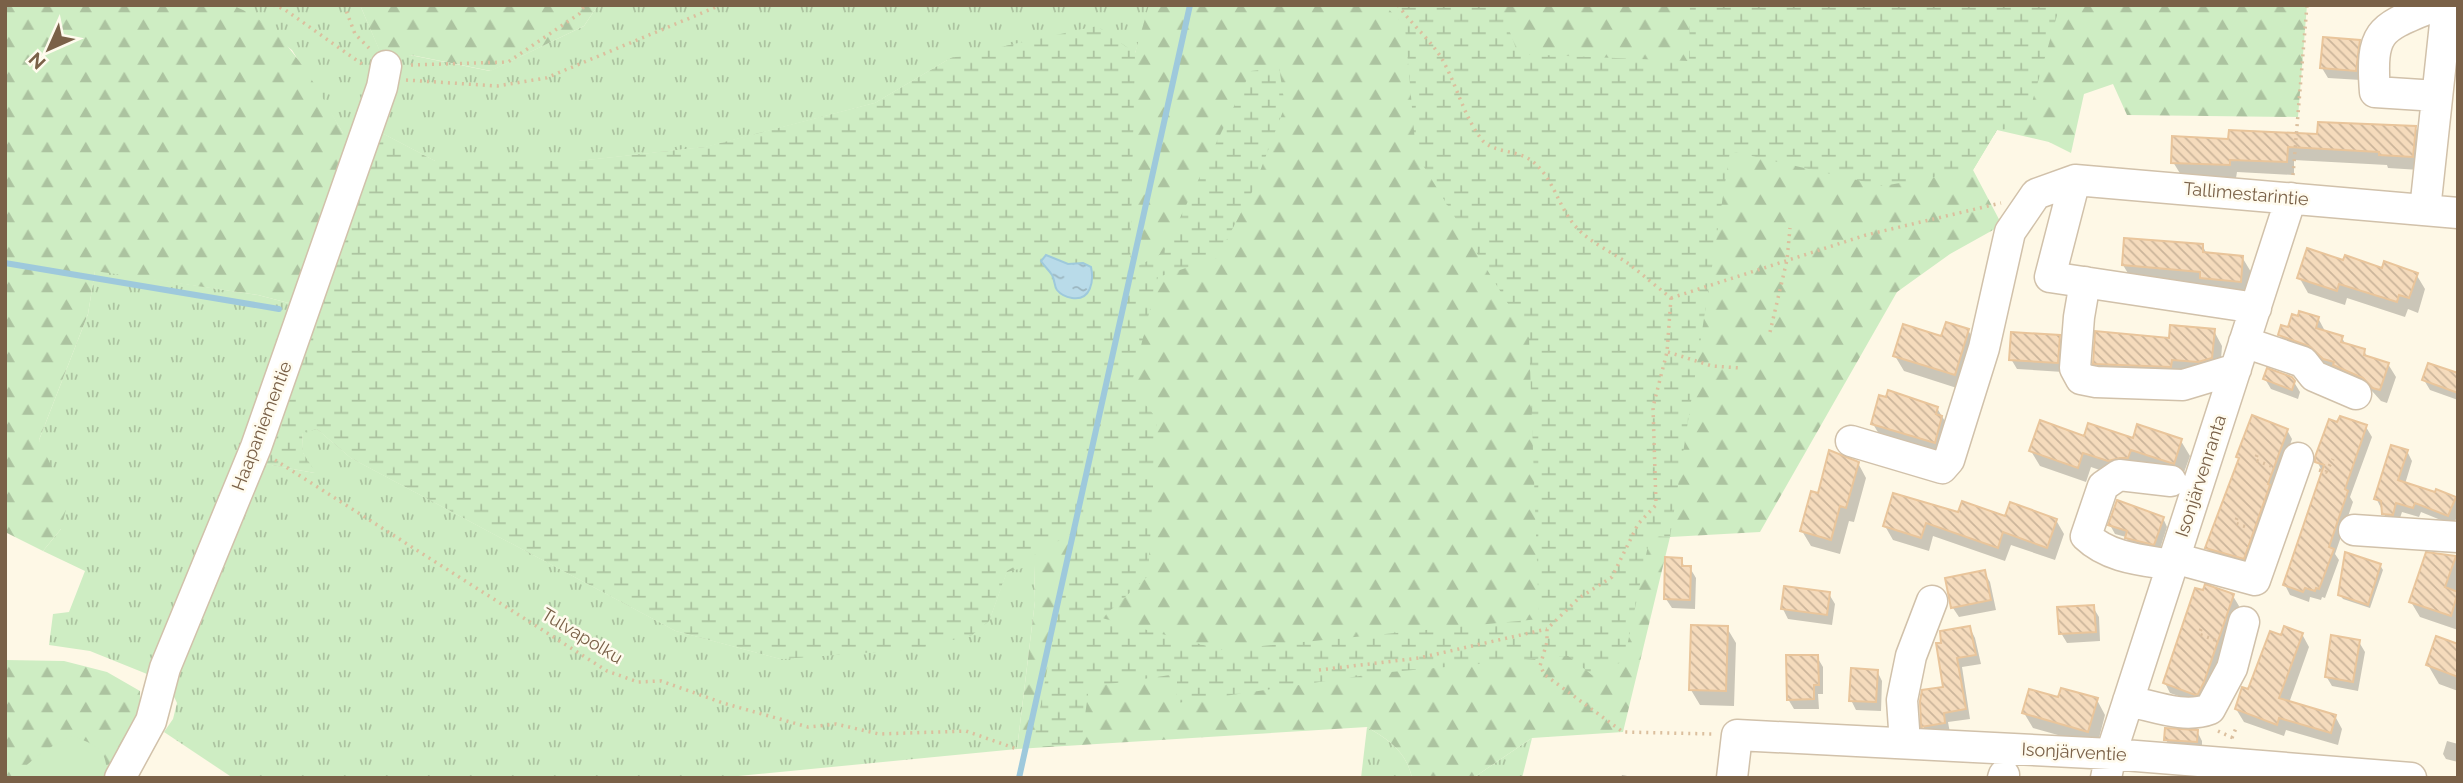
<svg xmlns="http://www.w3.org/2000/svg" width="2463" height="783" font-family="Raleway,sans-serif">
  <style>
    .grass { fill: url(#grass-tufts) }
    .forest { fill: url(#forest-firs) }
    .wetland { fill: url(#wetland-marsh) }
    .green { fill: #ceedc3 }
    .water { fill: url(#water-ripples); stroke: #9ec9dc; stroke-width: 2 }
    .shadow { fill: #0003 }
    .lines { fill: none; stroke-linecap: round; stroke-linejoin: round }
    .stream { stroke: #9ec9dc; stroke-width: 6 }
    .building { fill: url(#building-back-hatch); stroke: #e9c59b; stroke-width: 2 }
    .minor-casing { stroke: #d1c1aa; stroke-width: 33 }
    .path { stroke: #dbbf9e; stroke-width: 3.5; stroke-dasharray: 2 5; stroke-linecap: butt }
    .minor { stroke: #fff; stroke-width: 30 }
    .labels { text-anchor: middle; stroke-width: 5; stroke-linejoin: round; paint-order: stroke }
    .street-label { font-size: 18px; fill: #7a6148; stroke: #fffbee }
  </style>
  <defs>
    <pattern id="grass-tufts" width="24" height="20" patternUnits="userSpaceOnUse" patternTransform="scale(1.75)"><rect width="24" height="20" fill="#ceedc3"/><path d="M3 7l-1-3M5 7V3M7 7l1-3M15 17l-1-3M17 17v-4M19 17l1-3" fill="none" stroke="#acc3a0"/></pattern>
    <pattern id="forest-firs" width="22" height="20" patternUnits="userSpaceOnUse" patternTransform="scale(1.75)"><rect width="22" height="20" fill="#ceedc3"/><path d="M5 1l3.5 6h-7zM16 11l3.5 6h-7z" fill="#acc3a0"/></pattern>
    <pattern id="wetland-marsh" width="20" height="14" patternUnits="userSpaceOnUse" patternTransform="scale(1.75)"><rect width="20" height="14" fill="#ceedc3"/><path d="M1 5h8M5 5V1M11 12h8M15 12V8" fill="none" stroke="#acc3a0"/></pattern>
    <pattern id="water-ripples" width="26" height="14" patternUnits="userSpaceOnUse" patternTransform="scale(1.75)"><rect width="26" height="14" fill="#b9dbe9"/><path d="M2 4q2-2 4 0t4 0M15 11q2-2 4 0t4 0" fill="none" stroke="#9bb5bf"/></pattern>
    <pattern id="building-back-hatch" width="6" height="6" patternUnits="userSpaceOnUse" patternTransform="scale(1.75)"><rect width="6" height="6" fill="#f5dbbc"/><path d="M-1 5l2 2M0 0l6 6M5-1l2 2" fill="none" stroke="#cbb59b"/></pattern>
  </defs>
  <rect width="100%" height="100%" fill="#fef8e6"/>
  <!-- grass -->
  <path class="grass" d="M230 5H360L386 65 410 55 490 71 584 26 598 5H1152L1135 53 951 58 875 103 706 147 579 161H435L372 128 360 133H343L292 50Z
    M95 270 258 295 300 306 161 664 147 674 90 651 49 645 53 614 69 612 85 571 43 551 61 529 39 440 88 314Z
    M317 429 351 458 676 631 781 659 989 621 1007 571 1034 564 1035 601 1017 749 718 778H233L164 732 173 719 177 703 167 682 255 462 315 473 303 453 302 432Z
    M1367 727C1389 740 1406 751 1412 778H1361Z
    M1532 738 1522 778H1473Z"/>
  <!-- forest -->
  <path class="forest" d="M5 5H230C284 21 316 87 343 133H360L300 306 258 295 95 271 88 314 39 440 68 501 61 529 43 551 5 532Z
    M360 5H598L584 26 491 71 411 55 386 66Z
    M1149 5H2307L2298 117 2127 115 2113 84 2084 94 2071 153 2049 142 1997 130 1973 170 2002 225 1950 254 1897 292 1760 532 1670 537 1623 732 1532 738 1473 778H1412C1406 751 1389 740 1367 727L1017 749 1035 601 1034 565 1007 572 989 621 972 635 917 649 781 659 676 631 351 458 317 429 302 433 303 453 316 473 255 462 372 128 435 161H579L705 147 875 103 951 58 1097 26 1135 53Z
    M5 660 64 661 107 672 140 691V719L110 778H5Z"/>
  <!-- wetland -->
  <path class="wetland" d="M1385 5H1500L1518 54 1689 61 1690 5H2060L2025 127 1997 130 1973 170 1883 186 1730 151 1670 537 1650 536 1624 661 1592 675 1568 656 1380 673 1177 703V674L1089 687 1081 744 1033 747 1072 533 1007 571 989 621 972 635 917 649 781 659 676 631 351 458 317 429 302 433 303 453 316 473 255 462 372 128 435 161H579L705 147 875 103 951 58 1097 26 1135 53 1130 270 1163 253 1251 71 1279 67 1285 106 1252 192 1217 258 1158 277 1131 386 1157 419 1148 576 1102 618 1222 650 1539 619 1529 338 1416 154 1405 27Z"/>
  <!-- green -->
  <path class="green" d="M72 736C96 745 109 749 106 778H15C31 758 49 747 72 736Z"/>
  <!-- water -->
  <path class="water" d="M1046 255 1068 264 1083 263 1091 267C1094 281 1091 301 1072 298 1066 297 1061 295 1057 290 1054 286 1055 280 1052 275 1049 270 1044 266 1041 261Z"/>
  <!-- shadow -->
  <path class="shadow" d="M2359 42 2365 52 2361 80 2328 78 2322 68Z
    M2415 127 2423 140 2420 170 2388 168 2387 165 2294 160V175L2237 172 2236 178 2181 175 2173 162 2230 141Z
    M2202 245 2207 254 2242 257 2251 272 2249 296 2132 280 2123 265Z
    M2344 263 2416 274 2425 289 2418 313 2408 309 2405 317 2347 298 2345 305 2308 293 2299 277Z
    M2318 318 2325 331 2342 338 2346 345 2364 351 2368 358 2388 364 2396 377 2387 403 2381 401 2372 391 2332 372 2318 358 2288 348 2280 335Z
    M1968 330 1977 346 1963 390 1904 371 1895 356Z
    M2214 331 2222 346 2220 373 2103 378 2095 363 2171 339Z
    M2059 336 2065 346 2063 372 2017 369 2011 359Z
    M2458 375V400L2430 390 2424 380Z
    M2265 379 2294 382 2300 392 2298 399 2271 389Z
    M1888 399 1937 408 1946 423 1943 457 1882 439 1873 424Z
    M2366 427 2372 437 2350 497 2353 502 2335 554 2339 560 2325 598 2322 597 2321 600 2310 597 2309 602 2290 595 2285 585 2323 473 2317 461Z
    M2287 430 2292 439 2249 567 2212 557 2207 548 2240 460 2238 457Z
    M2085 438 2181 441 2190 456 2182 478 2117 476 2091 467 2086 482 2040 466 2031 451Z
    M2407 451 2412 461 2405 484 2455 498 2458 503V515L2453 525 2421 512 2419 517 2402 512 2398 524H2389L2376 498Z
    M1858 463 1866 478 1854 522 1849 521 1840 554 1811 546 1802 531 1819 495Z
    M1959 514 2056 520 2064 534 2055 560 2011 545 2005 561 1933 536 1929 551 1893 540 1885 526Z
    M2163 518 2167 527 2159 552 2131 546 2126 537 2115 534 2110 525Z
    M2427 554 2455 558 2458 562V630L2420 617 2411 602Z
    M1681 559 1685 568H1690L1696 578 1695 609 1672 608 1666 599Z
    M2380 565 2383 570 2370 608 2343 599 2340 595Z
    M1984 572 1990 582 1996 610 1959 617 1953 608Z
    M1829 594 1835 604 1832 625 1788 619 1783 609Z
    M2233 596 2239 606 2209 693 2201 704 2170 693 2165 683Z
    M2093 607 2099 617 2100 641 2067 643 2061 633Z
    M1727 628 1736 643 1734 706 1700 705 1691 690Z
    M1970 628 1975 638 1981 664 1962 667 1970 719 1948 722 1950 733 1929 736 1923 726 1945 688 1943 644Z
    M2302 634 2309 647 2289 703 2335 716 2342 729 2338 745 2286 730 2284 736 2244 722 2236 709 2249 692Z
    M2359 642 2365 652 2358 691 2332 686 2326 676Z
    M2458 650V691L2439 684 2428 665Z
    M1817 657 1823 667V694H1818L1819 709H1794L1788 699Z
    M1877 671 1882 681 1881 711 1856 710 1851 700Z
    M2097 700 2105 715 2097 746 2033 728 2024 713Z
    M2197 731 2202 741V751L2172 750 2166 740Z
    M2447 741 2458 744V762L2446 759 2443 754Z
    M1622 775 1638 778H1621Z"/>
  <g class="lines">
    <!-- stream -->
    <path class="stream" d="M5 263 279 309
      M1019 778 1190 5"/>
  </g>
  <!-- building -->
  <path class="building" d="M2323 37 2360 40 2356 71 2320 68Z
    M2318 122 2416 126 2413 157 2379 155V152L2288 147 2287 162 2230 160V165L2171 163 2172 136 2228 139 2229 130 2317 134Z
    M2124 238 2203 244V252L2243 256 2241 282 2200 278V272L2122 265Z
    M2307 248 2343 260 2345 255 2382 268 2384 261 2418 273 2409 298 2399 295 2397 302 2339 284 2337 291 2297 278Z
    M2299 311 2319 317 2316 328 2343 336 2341 342 2365 349 2364 355 2389 363 2380 390 2372 388 2363 378 2333 365 2334 362 2323 359 2309 346 2278 335 2281 325 2288 327 2292 314 2298 316Z
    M1946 322 1969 329 1955 375 1893 356 1903 324 1941 336Z
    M2170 325 2215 329 2212 358 2198 362 2172 360 2171 367 2093 364 2095 331 2169 338Z
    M2011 332 2060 335 2058 363 2009 360Z
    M2428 363 2458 373V393L2422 380Z
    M2267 368 2292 377 2295 381 2292 390 2263 379Z
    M1888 390 1938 407 1936 414 1942 416 1935 443 1871 424 1879 395 1886 397Z
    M2252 415 2288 429 2268 484 2270 485 2244 559 2205 548 2239 458 2236 457Z
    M2340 416 2367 425 2345 489 2348 491 2329 547 2334 549 2319 589 2316 588 2315 591 2305 588 2303 592 2283 585 2324 465 2315 462V457L2329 419 2337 422Z
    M2040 420 2084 436 2088 423 2133 438 2137 424 2182 439 2174 464 2131 450 2128 458H2120L2108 461 2083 453 2078 468 2029 451Z
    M2391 445 2408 450 2398 480 2435 492 2436 489 2456 497 2448 516 2415 503 2413 508 2396 503 2393 515 2382 514 2381 501 2374 499Z
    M1829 450 1859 462 1846 508 1840 506 1831 540 1800 531 1811 491 1818 493Z
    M1893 493 1958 512 1962 501 2005 516 2010 502 2057 519 2047 548 2003 532 1998 548 1926 523 1921 538 1883 526Z
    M2117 500 2164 517 2154 545 2125 538 2127 531 2108 525Z
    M2345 552 2381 564 2368 605 2338 595Z
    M2426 552 2456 556 2445 587 2458 592 2451 616 2409 602Z
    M1665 557 1682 558V566H1691L1690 600 1664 599Z
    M1985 570 1991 600 1951 608 1945 578Z
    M2205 584 2234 594 2204 682 2198 694 2195 695 2163 683 2195 588 2203 590Z
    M1784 586 1830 592 1827 615 1781 609Z
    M2094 605 2096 632 2059 634 2057 607Z
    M1691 625 1728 626 1726 691 1689 690Z
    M1970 626 1976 655 1957 658 1966 709 1944 713 1945 723 1921 727 1920 701 1922 690 1943 687 1936 643H1941L1940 631Z
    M2284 626 2303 633 2279 698 2336 715 2331 733 2279 718 2277 725 2235 709 2242 687 2248 689 2270 631 2281 635Z
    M2331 635 2360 640 2353 682 2325 677Z
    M2436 636 2458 644V677L2426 665Z
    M1786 655H1818L1819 685H1814V699L1787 700Z
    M1851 668 1878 670 1876 702 1849 701Z
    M2061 688 2098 698 2088 732 2022 713 2029 689 2058 697Z
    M2165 728 2198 730 2197 742 2164 740Z"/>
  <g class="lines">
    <defs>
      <path id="minor" d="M2437 5C2381 28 2370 28 2375 92L2437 96
        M2075 180 2050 277 2256 308
        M2425 210 2447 5
        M2085 282 2079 317 2075 368 2081 379 2096 382 2183 385 2236 369
        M2244 342 2303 362 2314 376 2356 394
        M1851 441 1942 468 1949 460 1984 348 2010 232 2036 194 2075 180 2458 213
        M2171 481 2119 475 2103 486 2086 536C2109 558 2142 560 2172 565
        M2354 530 2458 537
        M2174 558 2255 580 2298 458
        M2128 701C2154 706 2184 719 2210 709L2232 668 2244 622
        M1905 743 1902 700 1911 656 1932 601
        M120 778 151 721 165 668 256 447 382 87 386 66
        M1732 778 1737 735 2111 754 2411 778
        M2003 778 2004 775
        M2106 778 2111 754 2291 198"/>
    </defs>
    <!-- minor casing -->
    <use href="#minor" class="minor-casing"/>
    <!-- path -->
    <path class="path" d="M273 5 284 9 362 64
      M344 5 355 34 369 48
      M1398 5C1411 24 1430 39 1442 59 1457 85 1464 118 1483 141 1495 153 1518 150 1532 161 1554 178 1558 207 1576 227 1589 242 1612 252 1629 264 1643 275 1657 287 1671 298
      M411 65 508 62 579 14 585 5
      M406 80 497 86 546 78 721 5
      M2293 175 2307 5
      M1671 298 1667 352 1653 407 1656 505 1638 524 1612 577 1579 598 1547 629V642L1540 666 1545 675 1623 732 1714 734
      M1671 298 1866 235 2001 203
      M1770 332 1787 260 1790 228
      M1668 352 1712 366 1741 368
      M2257 455 2255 460 2271 466
      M275 460 607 671 638 682 661 681 723 703 808 727 836 724 879 734 966 731 1017 749
      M2319 470 2326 472 2333 459
      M2237 518 2235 523 2249 528
      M2201 629 2199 634 2215 640
      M1319 670 1419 658 1547 629
      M2218 731 2233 738
      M2232 738 2236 728H2239"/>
    <!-- minor -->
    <use href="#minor" class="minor"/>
  </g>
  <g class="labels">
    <!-- street labels -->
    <g class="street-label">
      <text transform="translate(2246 194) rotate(5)" y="6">Tallimestarintie</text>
      <text transform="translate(262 426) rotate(-69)" y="6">Haapaniementie</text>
      <text transform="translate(2201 476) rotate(-72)" y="6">Isonjärvenranta</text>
      <text transform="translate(582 636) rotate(31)" y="6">Tulvapolku</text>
      <text transform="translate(2074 752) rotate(3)" y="6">Isonjärventie</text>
    </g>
  </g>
  <!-- border -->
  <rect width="2463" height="783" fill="none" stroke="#7a6148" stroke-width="14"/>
  <!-- north arrow -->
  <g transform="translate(49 49) rotate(225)" stroke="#fffbee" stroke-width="5" paint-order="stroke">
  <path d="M0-5L12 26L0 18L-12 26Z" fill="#7a6148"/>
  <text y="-10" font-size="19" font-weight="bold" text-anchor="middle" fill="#7a6148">N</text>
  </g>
</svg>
